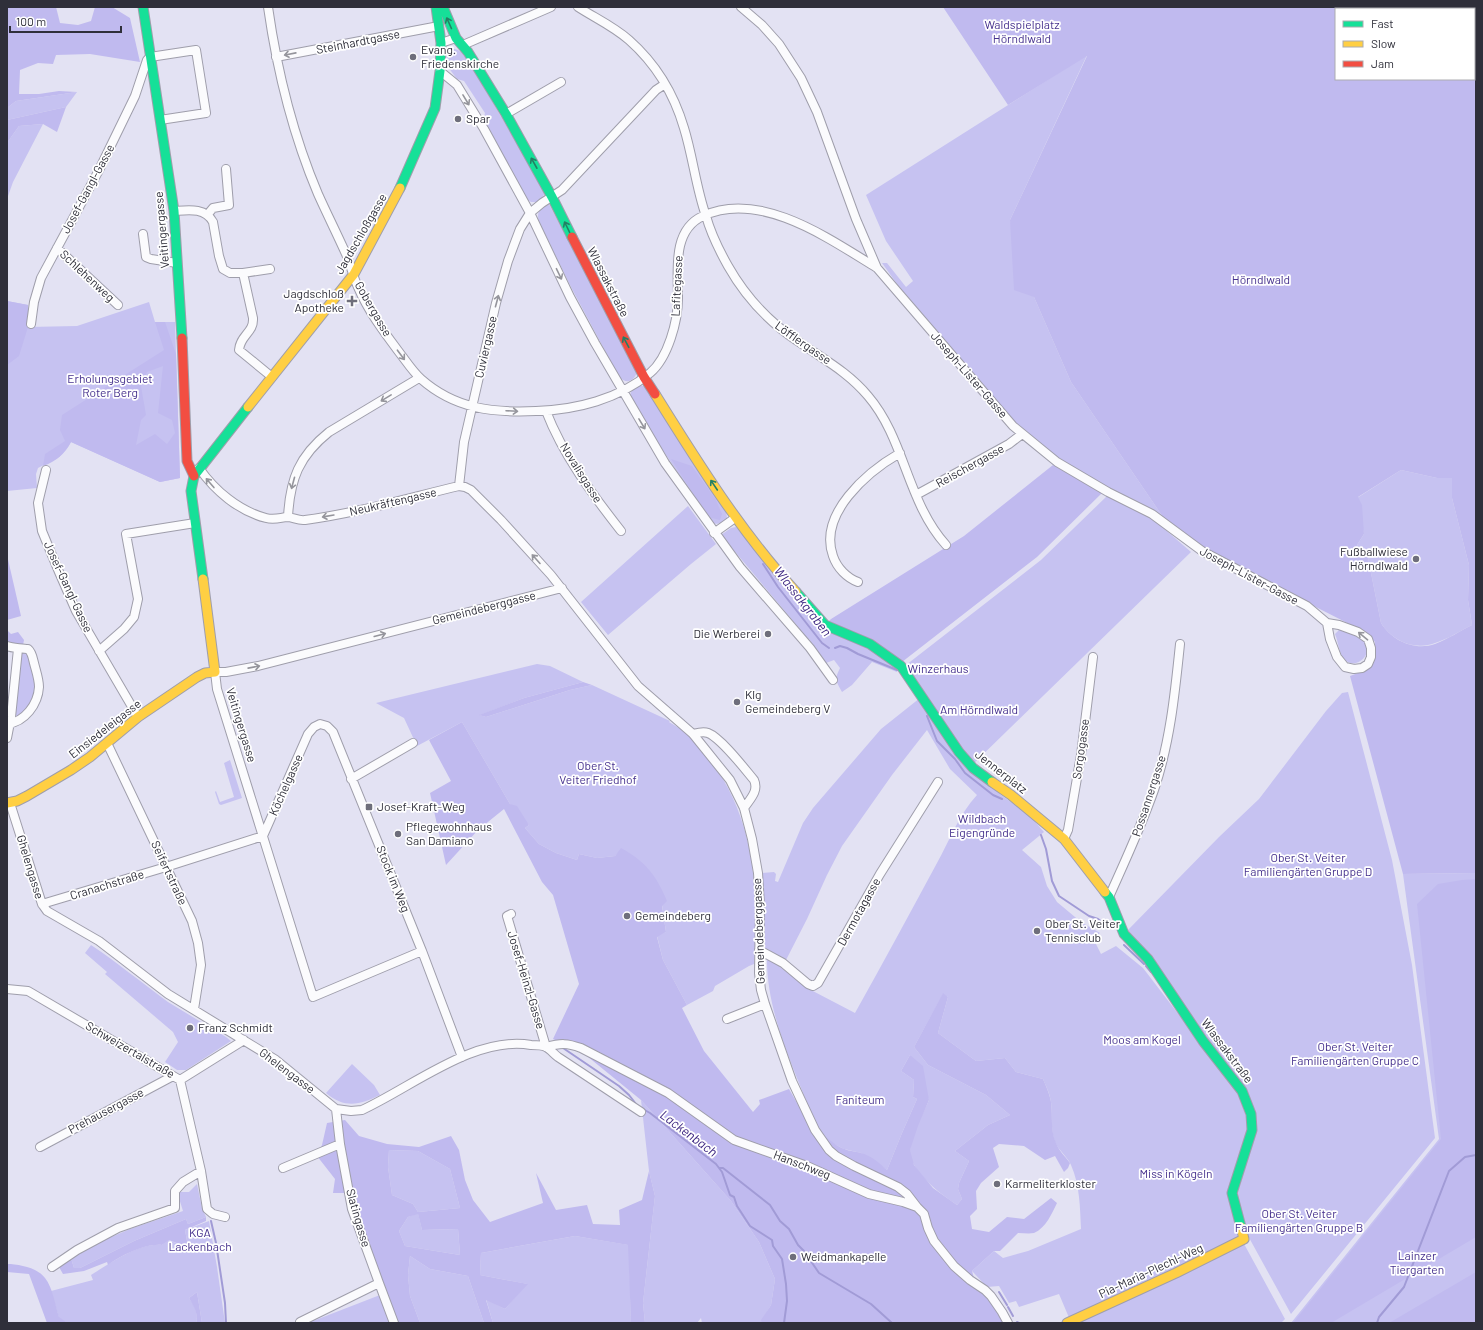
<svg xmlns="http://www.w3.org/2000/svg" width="1483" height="1330" font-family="Barlow,sans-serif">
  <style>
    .green { fill: #c6c2f1 }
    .forest { fill: #c0baef; fill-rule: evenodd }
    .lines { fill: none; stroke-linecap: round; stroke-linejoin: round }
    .stream { stroke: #a19bd6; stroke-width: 2 }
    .street-casing { stroke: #9f9eab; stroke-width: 10 }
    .fast-casing { stroke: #9f9eab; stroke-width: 11 }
    .slow-casing { stroke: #9f9eab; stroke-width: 11 }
    .jam-casing { stroke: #9f9eab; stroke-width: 11 }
    .street { stroke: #fbfbfd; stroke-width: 8 }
    .fast { stroke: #16e098; stroke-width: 9 }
    .slow { stroke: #ffcf43; stroke-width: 9 }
    .jam { stroke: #f24e42; stroke-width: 9 }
    .oneway { stroke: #247f64 }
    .oneway2 { stroke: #95959c }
    .poi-dot { fill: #6e6e7b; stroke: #fff; stroke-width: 1.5 }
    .labels { text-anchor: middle; stroke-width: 3.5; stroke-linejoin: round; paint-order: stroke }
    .park-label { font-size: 12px; fill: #45308d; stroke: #fff }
    .street-label { font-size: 12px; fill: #2f2f3a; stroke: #fff }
    .poi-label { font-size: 12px; fill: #2f2f3a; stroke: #fff; text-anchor: start }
    .water-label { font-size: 13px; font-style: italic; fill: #3a237f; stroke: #fff }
  </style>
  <rect width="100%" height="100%" fill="#e3e2f3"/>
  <!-- green -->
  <path class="green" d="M451 48 458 50 465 55 544 190V195L538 202H531L527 199 483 121 485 113 464 81 457 79 448 67 446 54Z
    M1087 55 1010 220 1034 297 1071 382 1163 517 1151 509 1107 487 1056 458 1028 435 1015 422 897 284 882 263H887L906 287 913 281 886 241 866 195Z
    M77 92 66 107 7 120V108L16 101Z
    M43 124 13 182 7 199V143L19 126Z
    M549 204 637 372C634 382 626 384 619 377L572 289 539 222C536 213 540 207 549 204Z
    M7 301 28 305V327L77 326 149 302 155 322H175L180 478 160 482 71 442C62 459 54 460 38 468L36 474 37 488 7 491Z
    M639 385 646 387 726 510 727 518C723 523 717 526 711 522L662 449 632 402C629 392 631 390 639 385Z
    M1401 470 1437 478H1452V498L1469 565 1468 600 1472 625C1460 631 1448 639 1435 643 1415 651 1392 641 1381 623L1367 553H1360L1357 545 1364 534 1357 498Z
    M1107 496 1153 519 1191 552 969 768 1001 795 1030 816 1044 832 1022 850 1041 867 1047 886 1057 902 1081 922 1100 933 1093 938 1101 954 1116 946 1143 968 1236 1089 1248 1121 1247 1135 1228 1193 1243 1242 1285 1319 1281 1323H1065L1070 1320 1059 1294 1019 1307 1016 1301 1009 1303 999 1286 987 1287 972 1271 994 1251 1003 1258 1028 1251 1081 1229C1080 1208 1080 1185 1071 1165 1067 1156 1059 1151 1055 1142 1050 1129 1053 1116 1051 1102 1050 1094 1046 1086 1043 1079L1016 1072 1005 1058 976 1061 938 1033 948 997 943 994 914 1047 928 1065 986 1095 1010 1115 988 1125 955 1151 969 1161 959 1183 958 1189 962 1199 957 1205C941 1194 909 1171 910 1150 911 1136 924 1112 929 1100L910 1055 901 1071 914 1080 913 1097 917 1099 902 1133 887 1170 861 1153 844 1149 830 1142 820 1131 814 1120C794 1069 766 1012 767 957L809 989 855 1013C883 963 910 913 937 863 950 840 959 814 977 795L950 769 927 730 892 775 842 846 827 875 807 919 786 960 765 948 762 873 774 872 776 874 775 881 778 882 803 823 813 808 881 729 925 694 906 665 1041 560Z
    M688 506 716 544 691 564 608 635 581 602Z
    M736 527 819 624 859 643 899 667 897 672 872 662 852 685 842 692C836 681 834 680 840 668L834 660 826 663 809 639 807 641 798 630 799 628 721 535 731 528Z
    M1339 630C1344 630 1348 633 1353 635 1356 636 1359 637 1362 639 1378 650 1356 674 1343 658 1339 652 1338 641 1335 634Z
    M24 652 27 653 29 656C35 681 42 705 13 719L20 656Z
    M537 664 550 666 583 682 524 698 480 715 486 717 570 690 592 685 670 721 669 722C684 730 695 741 705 754 754 811 760 892 754 964L749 966 715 986 713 991 687 1005 663 960 657 936 666 932 662 905 619 852 615 856 597 858 579 854 577 860 556 853 539 844 525 828 529 825 510 804 462 722 417 746 404 718 376 703Z
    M1348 692 1392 860 1412 965 1435 1138 1291 1314 1247 1234 1236 1199 1256 1128 1238 1079 1127 931 1219 837 1259 799 1326 711 1342 693Z
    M230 760 242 798 221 805 219 804 215 792 216 791 220 802 234 797 224 763Z
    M1476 873V1323H1291L1439 1139 1403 874Z
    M91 945C118 963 142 983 168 1002 187 1014 207 1025 226 1037L231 1041 186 1070H177L165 1062 178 1042 173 1032 105 974 107 972 85 953Z
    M352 1064 374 1085 380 1095C360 1105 345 1109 326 1093Z
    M641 1100 731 1201 759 1242 775 1279 771 1305 762 1320V1323H702L701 1318 697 1323H645L643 1303 655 1196 649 1171Z
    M389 1150 418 1151 450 1169 460 1208 418 1212 413 1204 392 1195 388 1167Z
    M197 1184 202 1208 206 1217 188 1224 186 1219 134 1241 80 1268H74L71 1258 102 1241 130 1229 183 1211 177 1192H189Z
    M418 1213 422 1230 458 1229 460 1255 405 1246 399 1231 408 1217Z
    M209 1221 217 1267 225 1323H202L197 1292 189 1298C194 1305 199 1314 196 1323H68L59 1318 51 1291 93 1280 91 1275C111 1263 139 1242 162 1245L168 1240 184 1246 189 1251 185 1230Z
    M575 1236 629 1245 631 1323H493L486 1299 505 1309 527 1284 480 1275 481 1253Z
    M410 1256 430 1269 468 1276 484 1323H420L410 1296 408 1275Z
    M380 1295 393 1323H305L313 1321Z"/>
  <!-- forest -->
  <path class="forest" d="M7 7H56L60 23 78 25 91 21 95 7H112L130 18 140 62 90 54 56 55 53 64 38 63 20 70 19 94H39L59 91 77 92 16 101 7 108Z
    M943 7H1452L1453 9H1336V79H1474V69L1476 74V873L1403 874 1350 676 1366 670 1373 663 1375 653V642L1367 633 1215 556 1163 517 1071 382 1034 297 1014 290 1010 220 1087 56 1008 105ZM1401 470 1437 478H1452V498L1469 565 1468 600 1472 625C1460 631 1448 639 1435 644 1415 651 1392 641 1381 623L1367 553H1360L1357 545 1364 534 1362 505 1358 497Z
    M66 107 57 132 43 124 19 126 7 143V120Z
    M7 301 28 305V327L19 356 7 365Z
    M155 322H165L176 354 180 478 160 482 71 442C65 453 56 462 43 466L45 454 65 441 60 430 62 415 164 350ZM163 366 158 413 172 420 175 433 167 444 155 434 136 445 141 420 146 415 141 386 147 372Z
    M671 459 692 466 716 500 722 514 720 520 708 517Z
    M1053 465 1102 493 1037 557 902 662 826 624 831 619 964 536Z
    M7 555 21 616 7 620Z
    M7 630 11 634 18 632 24 640 23 645 18 646 7 645Z
    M583 682 592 685 570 690 486 717 479 715 524 698Z
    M462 722 510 804 517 806 529 825 525 828 539 844 556 853 577 860 579 854 597 858 615 856 621 848C646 862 656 875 667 901L662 906 666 932 657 937 663 960 687 1005 682 1008 704 1051 753 1112 760 1104 759 1100 789 1089 812 1129C823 1132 830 1142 840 1147 847 1151 854 1151 861 1153 872 1156 879 1163 887 1170L902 1133 917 1099 913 1097 914 1080 901 1071 910 1055 923 1066 929 1100 918 1126 910 1150 914 1165 933 1188 957 1205 962 1199 958 1189 959 1183 969 1161 955 1151 988 1125 1010 1115 986 1095 928 1065 914 1047 943 993 948 997 938 1033 976 1061 1005 1058 1016 1072 1043 1079C1046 1086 1050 1095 1051 1102 1053 1116 1050 1130 1056 1143 1059 1151 1065 1156 1070 1163L1068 1168 1064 1172 1055 1156 1045 1160 1024 1146 999 1144 993 1148 999 1167 981 1183 976 1191 977 1209 970 1216 972 1229 989 1232 1007 1217 1024 1219 1051 1198 1057 1203C1052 1213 1046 1228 1034 1233 1029 1234 1023 1233 1018 1233L1000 1251H994L972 1271 974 1278 998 1310 1004 1323H762L761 1320 771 1305 775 1279 759 1242 731 1201 641 1100 582 1052 553 1039 579 984 553 895 542 882 504 809 478 830 446 865 430 793 451 781 429 740Z
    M1476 879V1237L1331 1323H1293L1441 1139 1417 904 1438 884 1462 880Z
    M345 1120 359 1136 387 1144 419 1147 451 1136 459 1150 465 1180 473 1200 490 1222 543 1203 536 1173 556 1210 587 1205 593 1224 620 1225 619 1210 642 1200 649 1171 655 1196 643 1303 645 1323H631L628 1245 575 1236 481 1253 480 1275 528 1284 505 1309 486 1300 493 1323H484L468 1276 430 1269 410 1256 408 1275 410 1296 420 1323H393L365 1251 345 1193H333L335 1179 317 1156 322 1145 327 1123ZM389 1150 418 1151 450 1169 460 1208 418 1212 413 1204 392 1195 388 1167ZM418 1214 422 1230 458 1229 460 1255 405 1246 399 1231 408 1217Z
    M206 1217V1221L185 1230 189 1252 184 1246 169 1240 162 1245C147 1243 121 1255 108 1265L107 1262 84 1271 63 1274 59 1267 71 1258 74 1268H80L134 1241 186 1219 188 1224Z
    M7 1264C19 1264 38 1268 45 1278 53 1288 55 1305 59 1317L68 1323H47L29 1274 7 1272Z
    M1476 1272V1323H1389Z
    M197 1292 202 1323H196C199 1314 193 1305 189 1298Z"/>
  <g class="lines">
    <!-- stream -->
    <path class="stream" d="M763 564 778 587 822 643 829 648
      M835 648 840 646 847 648 858 654 897 670
      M927 716 937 741 955 759 965 773 993 795 1002 799
      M1041 835 1046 849 1052 881 1059 896 1089 916 1098 919 1106 925
      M1124 945 1144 964
      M1146 966 1151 972
      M563 1048 619 1086 629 1095 636 1104
      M641 1108 650 1113 716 1164 722 1172 730 1195 734 1197 737 1206 750 1226 772 1240 773 1246 782 1259 786 1284 787 1301 784 1323
      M720 1168H723L770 1205 780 1221 789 1229 798 1245 804 1251 819 1273 871 1304 892 1323
      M211 1221 216 1243 225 1303 226 1323
      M999 1292 1007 1305
      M1008 1307 1013 1316
      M1017 1322 1019 1323
      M1377 1323 1379 1317 1404 1287 1449 1171 1465 1157 1476 1155"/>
    <defs>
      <path id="street" d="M268 7C277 70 293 135 318 194 327 214 337 234 346 254 351 265 353 277 358 287 368 311 384 332 399 352 406 361 413 372 421 379 455 409 493 413 536 411 576 410 619 399 650 373 668 358 678 321 678 298 678 270 672 230 703 216 760 189 831 240 877 268
        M578 7C595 18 613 26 629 40 655 63 674 94 684 128 693 157 696 188 706 216 711 234 719 250 728 266 745 296 770 323 799 342 823 359 848 372 868 396 905 439 907 502 946 545
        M741 7 762 25 779 44 801 78 817 112 856 219 877 268 1013 426 1057 462 1108 492 1152 514 1202 551 1307 606 1327 623 1330 639 1337 657 1345 667 1354 669 1362 668 1368 664 1371 657V648L1368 639 1358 632 1339 625 1327 623
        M441 43 456 38
        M463 45 551 7
        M276 57 439 26
        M440 71 457 85 484 129 530 213 570 297 595 343 665 463 740 567 810 648 833 680
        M506 114 561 82
        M174 211C188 210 205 207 213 222L219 256 223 269 230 273H243L253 318C254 333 240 335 239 350L272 377
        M208 214 213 208 229 205 226 169
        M143 234 146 257 151 259 177 263
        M57 248 118 305
        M243 273 270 269
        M31 324 34 302 41 278 98 172 135 96 147 60 150 57 196 50 206 113 160 120
        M546 411C563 455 592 494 621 531
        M199 468C215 491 239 511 266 518 274 520 279 518 287 517 293 517 298 521 305 520 357 513 408 498 459 486L465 487 471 490 501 520 551 575 638 686 693 734 730 780 744 808 752 839 758 873 760 905 759 973 761 990 765 1004 792 1081 815 1130 829 1150 836 1156 854 1166 898 1187 907 1194 917 1207
        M46 470 38 503 42 531 59 572 76 611 138 717
        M459 486 464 442 496 303 508 261 520 229 530 213 542 203 562 190 656 90 665 84
        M916 495 1009 444 1022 434
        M288 517C290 479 299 456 329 432L419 378
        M714 533 735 518
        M858 582C847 578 837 568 833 556 818 514 867 472 900 453
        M7 646C12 648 27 649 28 649 32 652 33 659 34 663 36 671 39 679 39 687 38 704 25 722 7 724
        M99 651 124 629 134 617 138 599 126 534 195 523
        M693 734C697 733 703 731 708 733 721 738 744 768 754 780 759 791 750 799 744 808
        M7 738 11 717 18 649
        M107 743 192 921 198 943 201 965 194 1009
        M351 779 413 743
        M10 803 42 904 47 911 99 941 168 994 276 1060 336 1109 351 1111 362 1110C412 1087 475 1035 531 1045 535 1045 542 1045 546 1047 550 1049 554 1054 558 1057L641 1112
        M263 836 308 734 314 727 320 724 327 726 333 732 422 951 462 1057
        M1064 839 1068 830 1081 755 1093 657
        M1109 897C1125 861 1141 827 1154 790 1170 743 1175 693 1180 644
        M42 904 166 867 263 836
        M511 914 507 916 546 1047
        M759 950 783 963 808 984 813 986 818 983 880 874 938 782
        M422 951 313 997 217 689 215 672H226L258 666 562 588
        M7 989 28 991 180 1080 201 1171 207 1209 213 1214 225 1217
        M727 1019 765 1004
        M546 1047C561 1043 567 1043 581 1048L668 1093 734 1140 807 1166 869 1194 903 1202 917 1207 924 1214 928 1228 934 1241 954 1266 970 1280 985 1290 991 1296 1002 1312 1008 1323
        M180 1080 244 1040
        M336 1109 340 1144 352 1209 379 1283 394 1323
        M40 1147 173 1076
        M283 1168 340 1144
        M52 1267 77 1250 118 1228 175 1208V1191L183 1182 201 1171
        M300 1322 379 1283"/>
      <path id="fast" d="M143 7 174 211 182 338
        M443 7 456 38 468 52 506 114 552 197 572 237
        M400 188 435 108 440 71 441 43 436 7
        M203 579 191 491 194 476 248 407
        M796 592 825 625 870 644 901 666 959 752 973 768 992 782
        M1105 892 1109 897 1124 934 1148 959 1203 1041 1242 1091 1251 1114 1252 1130 1232 1193 1241 1227"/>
      <path id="slow" d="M655 394C698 463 741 532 796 592
        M248 407 354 274 400 188
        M992 782 1011 795 1064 839 1105 892
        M7 803 17 801 27 796 71 770 90 757 138 717 197 677 205 673 215 672 203 579
        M1067 1323 1176 1273 1244 1239 1241 1227"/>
      <path id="jam" d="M572 237 644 377 655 394
        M182 338 187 461 194 476"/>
    </defs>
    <!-- street casing -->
    <use href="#street" class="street-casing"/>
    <!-- fast casing -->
    <use href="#fast" class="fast-casing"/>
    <!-- slow casing -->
    <use href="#slow" class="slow-casing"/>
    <!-- jam casing -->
    <use href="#jam" class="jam-casing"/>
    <!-- street -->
    <use href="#street" class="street"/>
    <!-- fast -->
    <use href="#fast" class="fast"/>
    <!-- slow -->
    <use href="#slow" class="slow"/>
    <!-- jam -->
    <use href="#jam" class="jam"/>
  </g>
  <!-- one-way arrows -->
  <defs><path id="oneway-shaft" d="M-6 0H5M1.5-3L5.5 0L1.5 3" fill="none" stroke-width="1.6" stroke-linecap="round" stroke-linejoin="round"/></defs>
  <g class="oneway">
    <use href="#oneway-shaft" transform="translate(449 23) rotate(-114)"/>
    <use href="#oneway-shaft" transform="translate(534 163) rotate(-119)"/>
    <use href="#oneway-shaft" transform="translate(567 227) rotate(-116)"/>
    <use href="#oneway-shaft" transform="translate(626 342) rotate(-118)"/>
    <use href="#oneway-shaft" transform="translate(714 485) rotate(-124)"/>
  </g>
  <g class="oneway2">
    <use href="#oneway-shaft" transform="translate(290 54) rotate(169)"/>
    <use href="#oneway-shaft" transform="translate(466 100) rotate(59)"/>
    <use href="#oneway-shaft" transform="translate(559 274) rotate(64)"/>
    <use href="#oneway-shaft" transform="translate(497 301) rotate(-75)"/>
    <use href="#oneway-shaft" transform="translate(401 355) rotate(53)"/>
    <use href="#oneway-shaft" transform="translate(386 398) rotate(149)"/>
    <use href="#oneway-shaft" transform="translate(512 411) rotate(3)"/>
    <use href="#oneway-shaft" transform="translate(642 424) rotate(59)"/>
    <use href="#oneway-shaft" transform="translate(210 483) rotate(-131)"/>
    <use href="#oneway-shaft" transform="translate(293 483) rotate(105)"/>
    <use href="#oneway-shaft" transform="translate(328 516) rotate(170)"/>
    <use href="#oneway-shaft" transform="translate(536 559) rotate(-132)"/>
    <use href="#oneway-shaft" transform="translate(380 635) rotate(-15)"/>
    <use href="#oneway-shaft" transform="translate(1363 636) rotate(-140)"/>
    <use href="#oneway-shaft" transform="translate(254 667) rotate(-11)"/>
  </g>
  <!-- markers -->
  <g class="poi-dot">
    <circle cx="413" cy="57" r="4"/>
    <circle cx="458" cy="119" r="4"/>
    <path d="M350 295h4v4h4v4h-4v4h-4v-4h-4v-4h4z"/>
    <circle cx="1416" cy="559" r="4"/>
    <circle cx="768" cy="634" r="4"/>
    <circle cx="737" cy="702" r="4"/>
    <rect x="365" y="803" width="8" height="8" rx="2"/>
    <circle cx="398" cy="834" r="4"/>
    <circle cx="627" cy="916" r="4"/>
    <circle cx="1037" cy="931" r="4"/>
    <circle cx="190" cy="1028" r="4"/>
    <circle cx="997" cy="1184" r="4"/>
    <circle cx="793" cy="1257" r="4"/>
  </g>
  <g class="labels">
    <!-- park labels -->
    <g class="park-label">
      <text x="1022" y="29">Waldspielplatz<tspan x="1022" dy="14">Hörndlwald</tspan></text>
      <text x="1261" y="284">Hörndlwald</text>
      <text x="110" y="383">Erholungsgebiet<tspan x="110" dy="14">Roter Berg</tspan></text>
      <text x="938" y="673">Winzerhaus</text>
      <text x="979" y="714">Am Hörndlwald</text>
      <text x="598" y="770">Ober St.<tspan x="598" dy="14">Veiter Friedhof</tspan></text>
      <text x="982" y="823">Wildbach<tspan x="982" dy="14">Eigengründe</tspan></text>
      <text x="1308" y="862">Ober St. Veiter<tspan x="1308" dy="14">Familiengärten Gruppe D</tspan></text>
      <text x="1142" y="1044">Moos am Kogel</text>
      <text x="1355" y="1051">Ober St. Veiter<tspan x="1355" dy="14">Familiengärten Gruppe C</tspan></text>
      <text x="860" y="1104">Faniteum</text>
      <text x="1176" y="1178">Miss in Kögeln</text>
      <text x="1299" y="1218">Ober St. Veiter<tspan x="1299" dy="14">Familiengärten Gruppe B</tspan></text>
      <text x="200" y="1237">KGA<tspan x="200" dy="14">Lackenbach</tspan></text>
      <text x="1417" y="1260">Lainzer<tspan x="1417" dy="14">Tiergarten</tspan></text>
    </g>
    <!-- street labels -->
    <g class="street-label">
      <text transform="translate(358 42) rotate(-11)" y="4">Steinhardtgasse</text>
      <text transform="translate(88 189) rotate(-62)" y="4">Josef-Gangl-Gasse</text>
      <text transform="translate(162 230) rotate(-95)" y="4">Veitingergasse</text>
      <text transform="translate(361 234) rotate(-60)" y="4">Jagdschloßgasse</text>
      <text transform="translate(87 276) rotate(43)" y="4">Schlehenweg</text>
      <text transform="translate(608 282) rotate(63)" y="4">Wlassakstraße</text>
      <text transform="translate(677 286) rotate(-87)" y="4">Lafitegasse</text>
      <text transform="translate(373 309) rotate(60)" y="4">Gobergasse</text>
      <text transform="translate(803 343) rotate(35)" y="4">Löfflergasse</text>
      <text transform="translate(486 347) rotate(-77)" y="4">Cuviergasse</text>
      <text transform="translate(969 375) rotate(49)" y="4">Joseph-Lister-Gasse</text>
      <text transform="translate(970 466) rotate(-29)" y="4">Reischergasse</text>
      <text transform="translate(581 473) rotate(58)" y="4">Novalisgasse</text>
      <text transform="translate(393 502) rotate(-13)" y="4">Neukräftengasse</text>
      <text transform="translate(1249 576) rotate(28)" y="4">Joseph-Lister-Gasse</text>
      <text transform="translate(68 587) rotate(65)" y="4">Josef-Gangl-Gasse</text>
      <text transform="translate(484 608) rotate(-14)" y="4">Gemeindeberggasse</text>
      <text transform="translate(241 725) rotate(73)" y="4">Veitingergasse</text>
      <text transform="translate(105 729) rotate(-38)" y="4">Einsiedeleigasse</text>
      <text transform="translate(1081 749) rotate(-82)" y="4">Sorgogasse</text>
      <text transform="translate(1001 772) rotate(38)" y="4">Jennerplatz</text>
      <text transform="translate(286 785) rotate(-66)" y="4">Köchelgasse</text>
      <text transform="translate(1149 796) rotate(-72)" y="4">Possannergasse</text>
      <text transform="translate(30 867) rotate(73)" y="4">Ghelengasse</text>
      <text transform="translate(169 873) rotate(65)" y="4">Seifertstraße</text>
      <text transform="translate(393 879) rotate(68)" y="4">Stock im Weg</text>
      <text transform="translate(107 885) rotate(-17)" y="4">Cranachstraße</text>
      <text transform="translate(859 912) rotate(-61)" y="4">Dermotagasse</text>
      <text transform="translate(759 931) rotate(-92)" y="4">Gemeindeberggasse</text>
      <text transform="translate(526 980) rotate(73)" y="4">Josef-Heinzl-Gasse</text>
      <text transform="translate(130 1050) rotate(30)" y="4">Schweizertalstraße</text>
      <text transform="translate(1227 1051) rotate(53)" y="4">Wlassakstraße</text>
      <text transform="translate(287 1071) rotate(37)" y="4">Ghelengasse</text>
      <text transform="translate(106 1111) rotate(-28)" y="4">Prehausergasse</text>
      <text transform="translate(802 1165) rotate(21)" y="4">Hanschweg</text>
      <text transform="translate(358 1218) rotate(74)" y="4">Slatingasse</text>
      <text transform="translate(1151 1271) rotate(-25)" y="4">Pia-Maria-Plechl-Weg</text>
    </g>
    <!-- poi labels -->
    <g class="poi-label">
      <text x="421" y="54">Evang.<tspan x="421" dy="14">Friedenskirche</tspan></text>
      <text x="466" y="123">Spar</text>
      <text x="344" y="298" text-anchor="end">Jagdschloß<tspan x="344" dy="14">Apotheke</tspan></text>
      <text x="1408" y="556" text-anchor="end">Fußballwiese<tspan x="1408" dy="14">Hörndlwald</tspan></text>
      <text x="760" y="638" text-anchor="end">Die Werberei</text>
      <text x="745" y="699">Klg<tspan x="745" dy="14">Gemeindeberg V</tspan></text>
      <text x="377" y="811">Josef-Kraft-Weg</text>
      <text x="406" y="831">Pflegewohnhaus<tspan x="406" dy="14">San Damiano</tspan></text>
      <text x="635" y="920">Gemeindeberg</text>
      <text x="1045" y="928">Ober St. Veiter<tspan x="1045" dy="14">Tennisclub</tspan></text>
      <text x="198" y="1032">Franz Schmidt</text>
      <text x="1005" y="1188">Karmeliterkloster</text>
      <text x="801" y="1261">Weidmankapelle</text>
    </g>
    <!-- water labels -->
    <g class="water-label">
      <text transform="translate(803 601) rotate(52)" y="5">Wlassakgraben</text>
      <text transform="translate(689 1133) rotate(37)" y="5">Lackenbach</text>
    </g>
  </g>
  <!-- border -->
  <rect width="1483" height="1330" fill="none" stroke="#2f2f3a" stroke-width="16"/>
  <!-- legend -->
  <rect x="1335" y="8" width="140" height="72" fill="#ffffff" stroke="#acacb0"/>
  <rect x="1343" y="21" width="20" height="6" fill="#16e098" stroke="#acacb0"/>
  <text x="1371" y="28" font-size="12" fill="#2f2f3a">Fast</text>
  <rect x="1343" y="41" width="20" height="6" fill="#ffcf43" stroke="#acacb0"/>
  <text x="1371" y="48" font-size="12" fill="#2f2f3a">Slow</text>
  <rect x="1343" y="61" width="20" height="6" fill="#f24e42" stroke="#acacb0"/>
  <text x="1371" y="68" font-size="12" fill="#2f2f3a">Jam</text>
  <!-- scale -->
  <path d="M10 26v6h111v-6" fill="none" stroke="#2f2f3a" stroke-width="2"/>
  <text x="16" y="26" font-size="12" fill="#2f2f3a" stroke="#ffffff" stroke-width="3" paint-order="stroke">100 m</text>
</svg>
